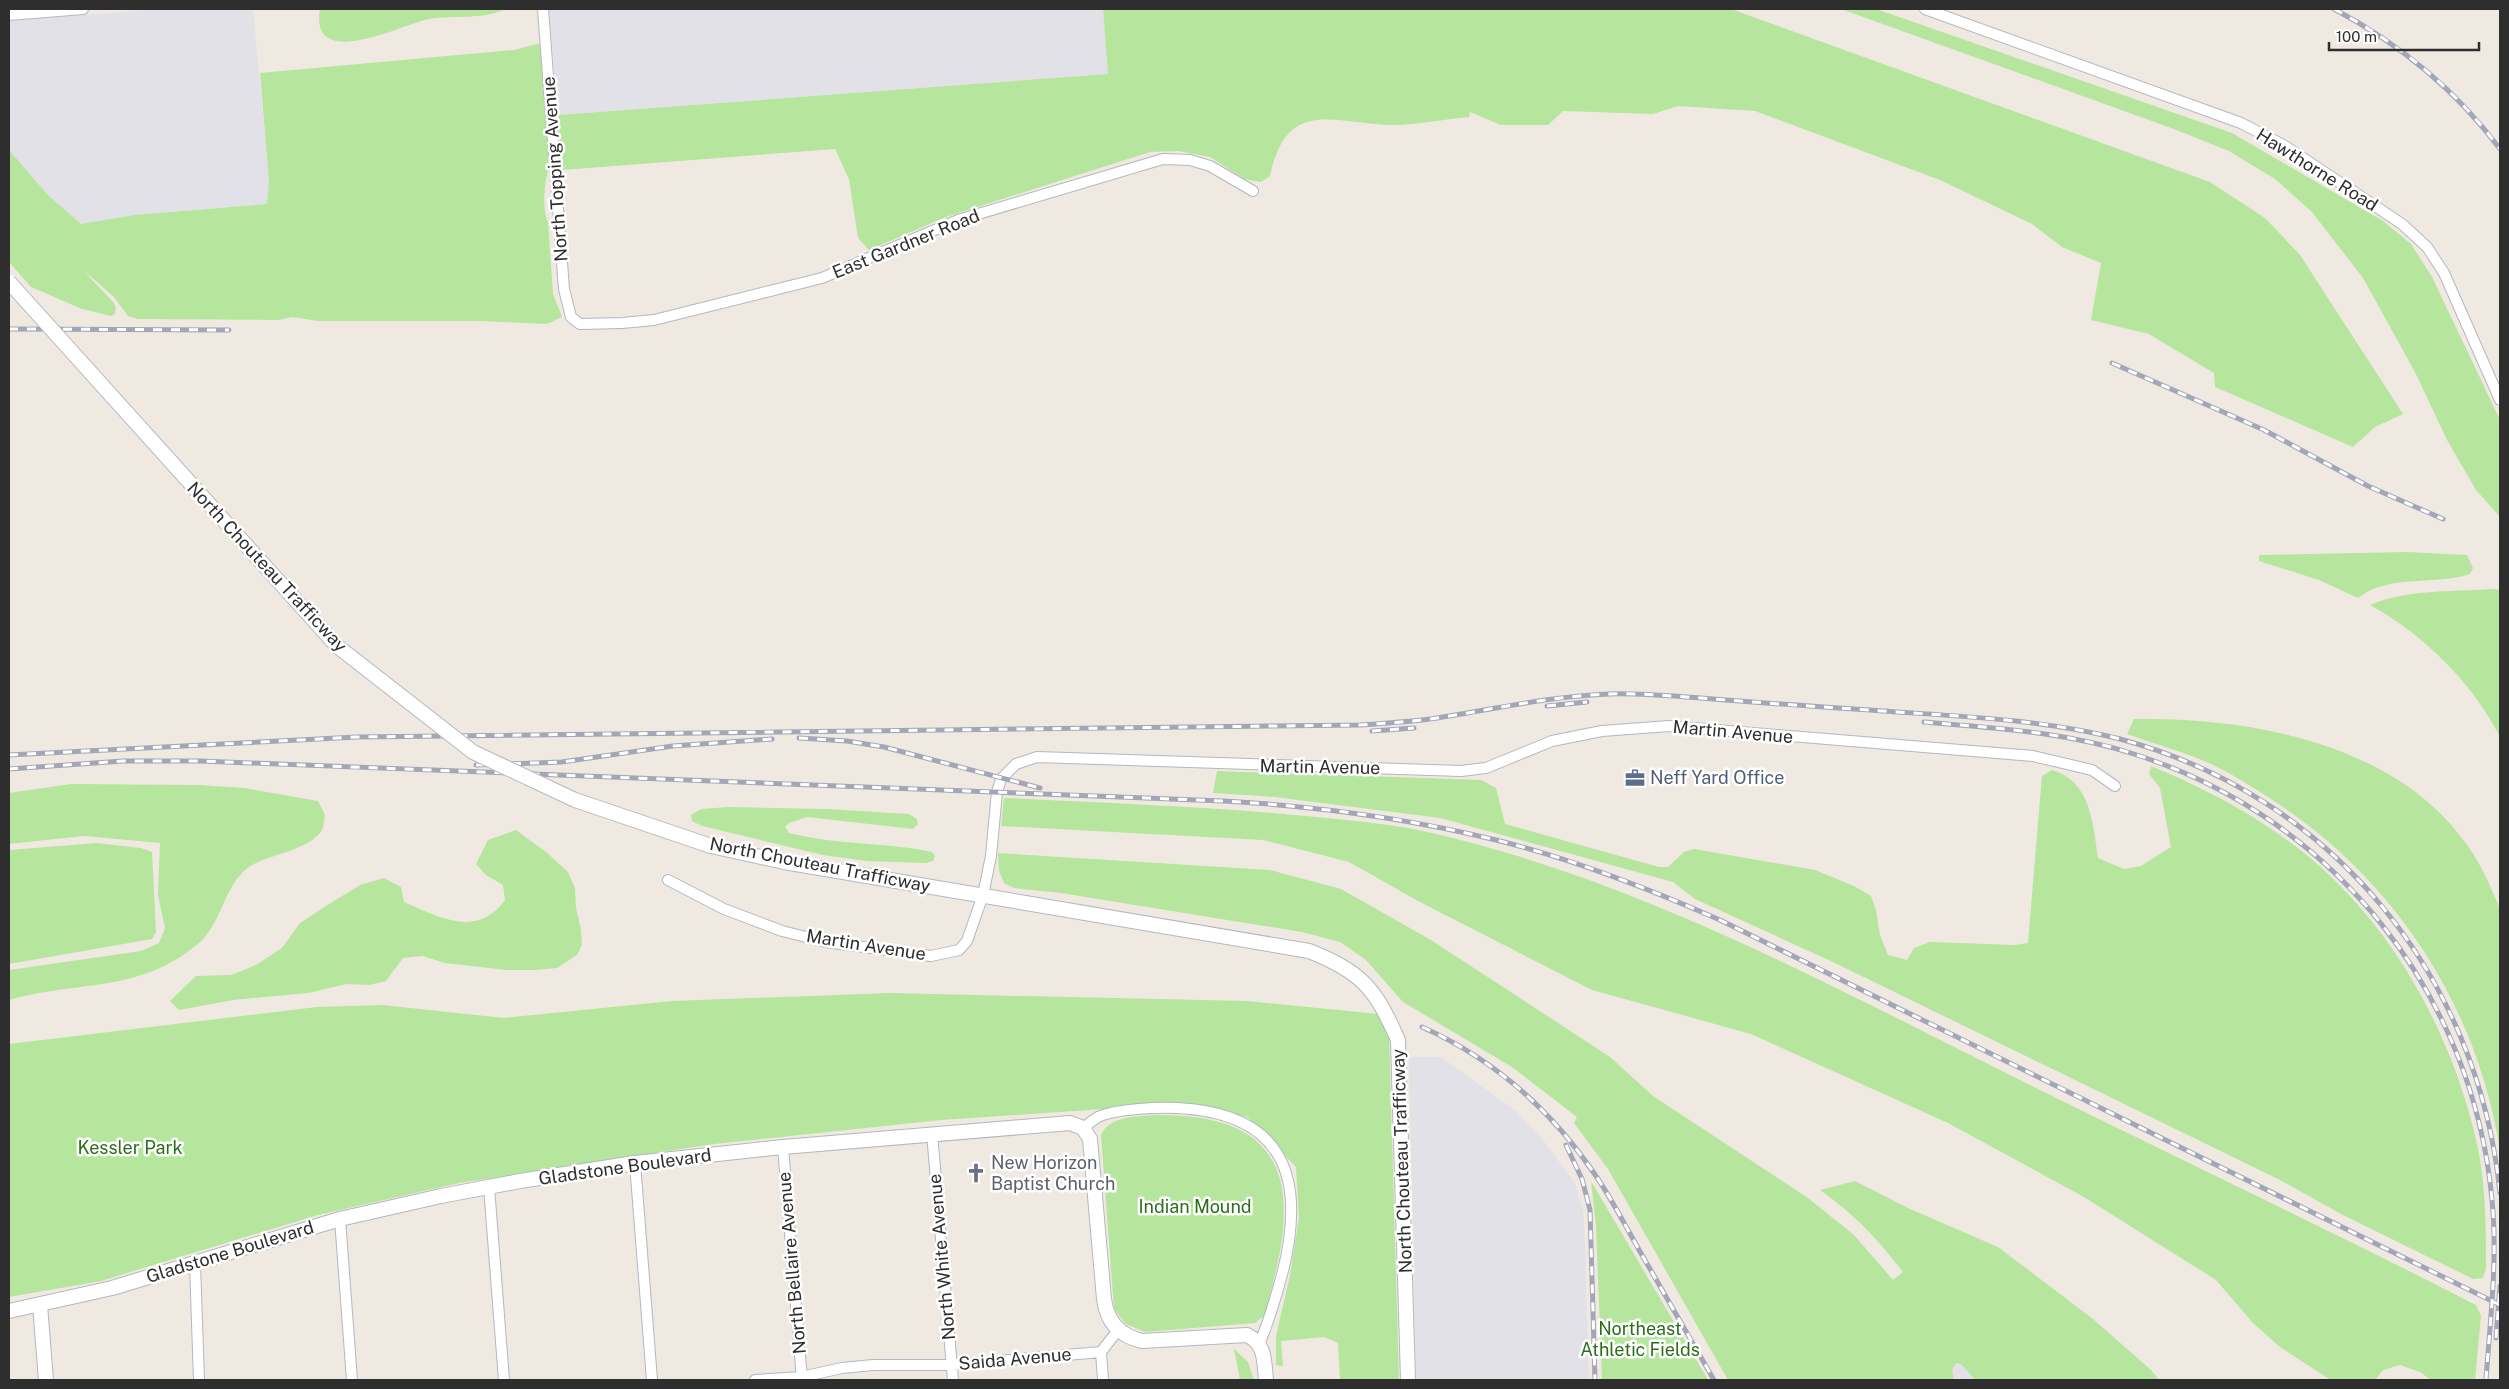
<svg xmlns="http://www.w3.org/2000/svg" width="2509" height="1389" font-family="'Public Sans',sans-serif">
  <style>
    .industrial { fill: #e3e1e8 }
    .green { fill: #b6e59e }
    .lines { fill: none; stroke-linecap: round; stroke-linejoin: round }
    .street-casing { stroke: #b4b7c1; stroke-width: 12 }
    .secondary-casing { stroke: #b4b7c1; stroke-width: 16 }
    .street { stroke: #fff; stroke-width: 10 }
    .secondary { stroke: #fff; stroke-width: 14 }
    .rail-casing { stroke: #a3a6b8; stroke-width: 5 }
    .rail { stroke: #fff; stroke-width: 3; stroke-dasharray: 9; stroke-linecap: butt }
    .secondary-bridge-casing { stroke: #b4b7c1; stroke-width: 16; stroke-linecap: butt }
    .secondary-bridge { stroke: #fff; stroke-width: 14 }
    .labels { text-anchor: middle; stroke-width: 5; stroke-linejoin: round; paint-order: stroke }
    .street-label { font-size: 18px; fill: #2e2e2e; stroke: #fff }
    .service-label { font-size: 18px; fill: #4e5e75; stroke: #fff; text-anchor: start }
    .park-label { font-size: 18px; fill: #2c6e1b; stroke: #fff }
    .worship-label { font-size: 18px; fill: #5b616d; stroke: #fff; text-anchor: start }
  </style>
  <rect width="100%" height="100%" fill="#efe9e1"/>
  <!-- industrial -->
  <path class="industrial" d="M159 9H253L269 181 267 204 134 215 81 224 48 195 9 150V21Z
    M549 9H1103L1109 74 558 115Z
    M1409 1057H1441L1516 1111 1543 1140 1575 1183 1583 1210 1585 1241 1589 1380H1416Z
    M1956 1363 1961 1364 1975 1380H1954L1952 1370Z"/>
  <!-- green -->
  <path class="green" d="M320 9H505C483 20 453 15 429 19 403 24 309 73 320 9Z
    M1103 9H1731L2210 182 2265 218 2300 255 2403 414 2375 427 2353 447 2215 387 2214 373 2149 334 2091 320 2101 263 2062 247 2032 224 1940 180 1755 111 1678 106 1653 114 1563 111 1548 125H1501L1470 112 1469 117C1444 119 1418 125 1393 125 1333 124 1287 96 1270 176L1261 182 1244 179 1210 157 1178 151 1150 152 946 217 869 250 858 238 849 179 835 149 562 170 558 115 1108 74Z
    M1841 9H1876L2232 133 2383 221 2411 244 2432 277 2500 420V517L2476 490 2447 440 2415 372 2363 278 2312 212 2275 179 2229 151 2174 129Z
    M541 43 549 169C544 180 542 211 548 222L553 294 562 317 547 324 479 321H318L292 317 279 320 138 319 128 316 114 297 82 269 113 302 116 307 115 314 111 316 82 309 31 287 9 262V150L48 195 81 224 134 215 267 204 269 181 260 73 514 50Z
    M2407 552 2467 555 2473 568 2470 574C2435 586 2390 573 2358 598L2319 580 2259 561V555Z
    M2493 589 2500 590V737C2472 682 2424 635 2370 605 2407 589 2453 592 2493 589Z
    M2134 719C2249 717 2396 743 2467 845 2481 864 2491 887 2500 909V1150C2477 1005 2394 878 2271 799 2249 785 2226 770 2202 760 2177 750 2152 743 2127 734Z
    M2151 766C2204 788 2254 814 2299 849 2391 921 2452 1032 2477 1144 2486 1185 2486 1227 2486 1268L2483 1278 2473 1279 2341 1214 2280 1180 1835 963 1695 899 1673 882 1440 818 1275 797 1213 793 1217 771 1481 780 1496 788 1505 824 1659 867H1668L1684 852 1694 849 1815 870 1854 886 1871 896 1876 910 1880 935 1888 955 1907 960 1914 948 1930 942 2015 945 2028 943 2042 776 2052 770C2091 781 2093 824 2098 858L2124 869 2141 866 2171 847 2160 788 2149 774Z
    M71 784 199 785 244 788 318 801 325 815C324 819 324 826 322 830 310 850 271 854 252 865 223 883 224 921 199 943 139 994 78 980 9 1000V970L141 951 159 943 165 928 158 895 160 843 84 836 9 844V793Z
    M1004 798C1094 802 1184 806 1273 813 1323 818 1374 821 1423 831 1627 876 1814 977 2000 1070 2158 1149 2318 1224 2476 1305L2481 1316 2475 1380H2431L2420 1372 2400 1365 2383 1370 2375 1380H2331L2280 1347 2253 1323 2216 1280 2084 1197 1948 1123 1751 1034 1592 990 1420 902 1349 862 1263 840 1001 826Z
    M728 807 827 809 909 814 917 819 918 824 913 829 807 817 789 823 785 827 789 833C835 845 885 842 932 852L935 856 933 861 925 863 867 861 823 855 702 826 692 821 691 815 701 809Z
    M516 830 546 852 568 872 575 888 576 908 581 930 582 945 577 955 557 968 535 970H506L445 963 423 956 403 958 386 981 369 985 347 984 308 993 233 1000 179 1010 170 1001 196 976 231 975 256 965 282 948 300 923 326 906 360 885 384 878 401 887 404 902C439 917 477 939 505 900L503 885 486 875 476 864 488 840Z
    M96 843 141 848 152 852 156 932 152 939 9 964V850Z
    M998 853 1270 870 1341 889 1431 940 1610 1057 1653 1096 1808 1198 1854 1235 1893 1280 1903 1272C1876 1237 1856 1216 1820 1190L1855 1181 1908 1208 1998 1247 2093 1319 2151 1370 2159 1380H1975L1961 1364 1956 1363 1952 1370 1954 1380H1728L1608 1169 1574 1123 1577 1117 1512 1067 1403 1002 1366 960 1340 942 1302 932 1061 893 1014 888 1004 883 999 871Z
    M890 993 1246 1001 1379 1014 1389 1032 1399 1380H1340L1338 1343 1324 1337 1281 1341 1283 1366 1276 1365V1336L1290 1275 1299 1218 1296 1167 1248 1117 1177 1104 941 1120 714 1144 459 1183 318 1215 101 1281 9 1297V1044L317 1007 382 1005 504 1018 672 1001Z
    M1156 1115C1252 1114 1298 1151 1280 1251 1276 1273 1270 1293 1265 1315L1255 1323 1145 1332 1126 1324 1114 1309 1101 1135C1110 1115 1137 1117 1156 1115Z
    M1591 1181 1708 1380H1602L1596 1226Z
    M1234 1349 1248 1362 1254 1380H1240Z"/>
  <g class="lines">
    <defs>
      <path id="street" d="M543 9 564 289 571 317 580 324 622 323 654 320 822 278 958 220 1163 159 1190 160 1210 166 1253 191
        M1925 9 2241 123 2285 146 2402 224 2427 247 2444 273 2500 400
        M9 15 83 9
        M668 880 724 909 782 931 826 942 931 956 959 950 967 941 983 895 991 856 997 792 1001 779 1016 764 1037 757 1461 771 1486 768 1552 741 1602 731 1669 726 2033 756 2092 770 2115 786
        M1083 1128C1088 1124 1093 1120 1098 1117 1115 1109 1158 1107 1177 1108 1284 1113 1306 1177 1283 1271 1276 1296 1270 1320 1259 1344
        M932 1133 953 1380
        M783 1147 802 1380
        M635 1163 652 1380
        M489 1187 504 1380
        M340 1219 352 1380
        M195 1264 199 1380
        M1101 1352 1103 1380
        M755 1380 801 1377 842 1368 873 1365H951L1101 1352 1118 1330"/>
      <path id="secondary" d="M711 846 784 862 1309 951C1362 972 1375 988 1398 1040L1408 1380
        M40 1305 46 1380
        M9 1311 112 1288 340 1219 441 1196 520 1181 635 1163 783 1147 1070 1123 1083 1128 1090 1139 1104 1299C1107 1322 1120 1336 1142 1341L1247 1335C1266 1344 1264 1362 1266 1380"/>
    </defs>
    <!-- street casing -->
    <use href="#street" class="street-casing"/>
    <!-- secondary casing -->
    <use href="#secondary" class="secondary-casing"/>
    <!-- street -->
    <use href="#street" class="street"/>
    <!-- secondary -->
    <use href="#secondary" class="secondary"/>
    <defs>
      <path id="rail" d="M2334 9C2400 44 2455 89 2500 149
        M9 329 229 330
        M2112 363 2264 430 2368 486 2443 519
        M1547 706 1587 702
        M1924 722C1996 728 2068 732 2137 755 2334 819 2473 993 2492 1200 2498 1259 2490 1321 2486 1380
        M1372 731 1414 728
        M799 738 847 741 884 747 1040 788
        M9 755 357 737 1360 725C1386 723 1411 722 1437 718 1495 709 1551 696 1610 694 1640 693 1671 696 1701 698 1752 702 1804 706 1855 709 1943 716 2034 717 2120 739 2333 796 2478 976 2500 1193
        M476 765 562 762 673 746 772 739
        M9 769 123 761H200L1223 801C1315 806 1406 818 1496 840 1573 859 1647 888 1720 920L2500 1305
        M1422 1027C1494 1059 1552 1111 1596 1176 1613 1201 1627 1229 1642 1255 1666 1297 1690 1338 1714 1380
        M1566 1145 1582 1179 1590 1210 1595 1380
        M2496 1338 2500 1286"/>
    </defs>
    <!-- rail casing -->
    <use href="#rail" class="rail-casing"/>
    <!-- rail -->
    <use href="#rail" class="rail"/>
    <defs>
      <path id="secondary-bridge" d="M9 282 337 646 473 752 575 800 711 846"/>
    </defs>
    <!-- secondary-bridge casing -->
    <use href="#secondary-bridge" class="secondary-bridge-casing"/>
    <!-- secondary-bridge -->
    <use href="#secondary-bridge" class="secondary-bridge"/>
  </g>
  <!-- icons -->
  <defs>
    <symbol id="office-bare" viewBox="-9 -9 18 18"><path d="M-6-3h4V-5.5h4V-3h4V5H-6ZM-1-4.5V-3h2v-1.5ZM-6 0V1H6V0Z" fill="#5c6f8a" stroke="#fff" stroke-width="2.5" paint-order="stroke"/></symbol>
    <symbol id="church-bare" viewBox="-9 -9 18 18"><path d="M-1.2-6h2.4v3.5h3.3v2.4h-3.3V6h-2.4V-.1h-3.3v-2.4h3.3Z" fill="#6b7280" stroke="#fff" stroke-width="2.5" paint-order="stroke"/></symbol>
  </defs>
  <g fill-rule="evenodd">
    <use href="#office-bare" x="1621" y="764" width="28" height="28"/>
    <use href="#church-bare" x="962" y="1159" width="28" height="28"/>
  </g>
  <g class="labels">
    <!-- street labels -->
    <g class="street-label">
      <text transform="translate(555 169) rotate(-94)" y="6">North Topping Avenue</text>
      <text transform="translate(2317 170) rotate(32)" y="6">Hawthorne Road</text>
      <text transform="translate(906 244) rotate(-22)" y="6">East Gardner Road</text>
      <text transform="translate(267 567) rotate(47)" y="6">North Chouteau Trafficway</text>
      <text transform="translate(1733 732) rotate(5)" y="6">Martin Avenue</text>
      <text transform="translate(1320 767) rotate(1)" y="6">Martin Avenue</text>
      <text transform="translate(820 865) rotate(11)" y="6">North Chouteau Trafficway</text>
      <text transform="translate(866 945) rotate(9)" y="6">Martin Avenue</text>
      <text transform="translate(1402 1161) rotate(-92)" y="6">North Chouteau Trafficway</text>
      <text transform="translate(625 1167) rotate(-8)" y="6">Gladstone Boulevard</text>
      <text transform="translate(230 1252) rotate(-17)" y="6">Gladstone Boulevard</text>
      <text transform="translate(942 1257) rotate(-95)" y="6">North White Avenue</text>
      <text transform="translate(792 1263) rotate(-95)" y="6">North Bellaire Avenue</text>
      <text transform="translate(1015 1359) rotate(-5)" y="6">Saida Avenue</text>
    </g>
    <!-- service labels -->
    <g class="service-label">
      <text x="1650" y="784">Neff Yard Office</text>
    </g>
    <!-- park labels -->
    <g class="park-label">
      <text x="130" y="1154">Kessler Park</text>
      <text x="1195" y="1213">Indian Mound</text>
      <text x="1640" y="1335">Northeast<tspan x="1640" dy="21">Athletic Fields</tspan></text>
    </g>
    <!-- worship labels -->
    <g class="worship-label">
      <text x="991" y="1169">New Horizon<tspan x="991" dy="21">Baptist Church</tspan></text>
    </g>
  </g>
  <!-- border -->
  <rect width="2509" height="1389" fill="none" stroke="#2e2e2e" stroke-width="20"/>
  <!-- scale -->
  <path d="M2329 42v8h150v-8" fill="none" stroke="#2e2e2e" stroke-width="2.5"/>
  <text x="2336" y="42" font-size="15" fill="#2e2e2e" stroke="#ffffff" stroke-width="4" paint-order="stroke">100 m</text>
</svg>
